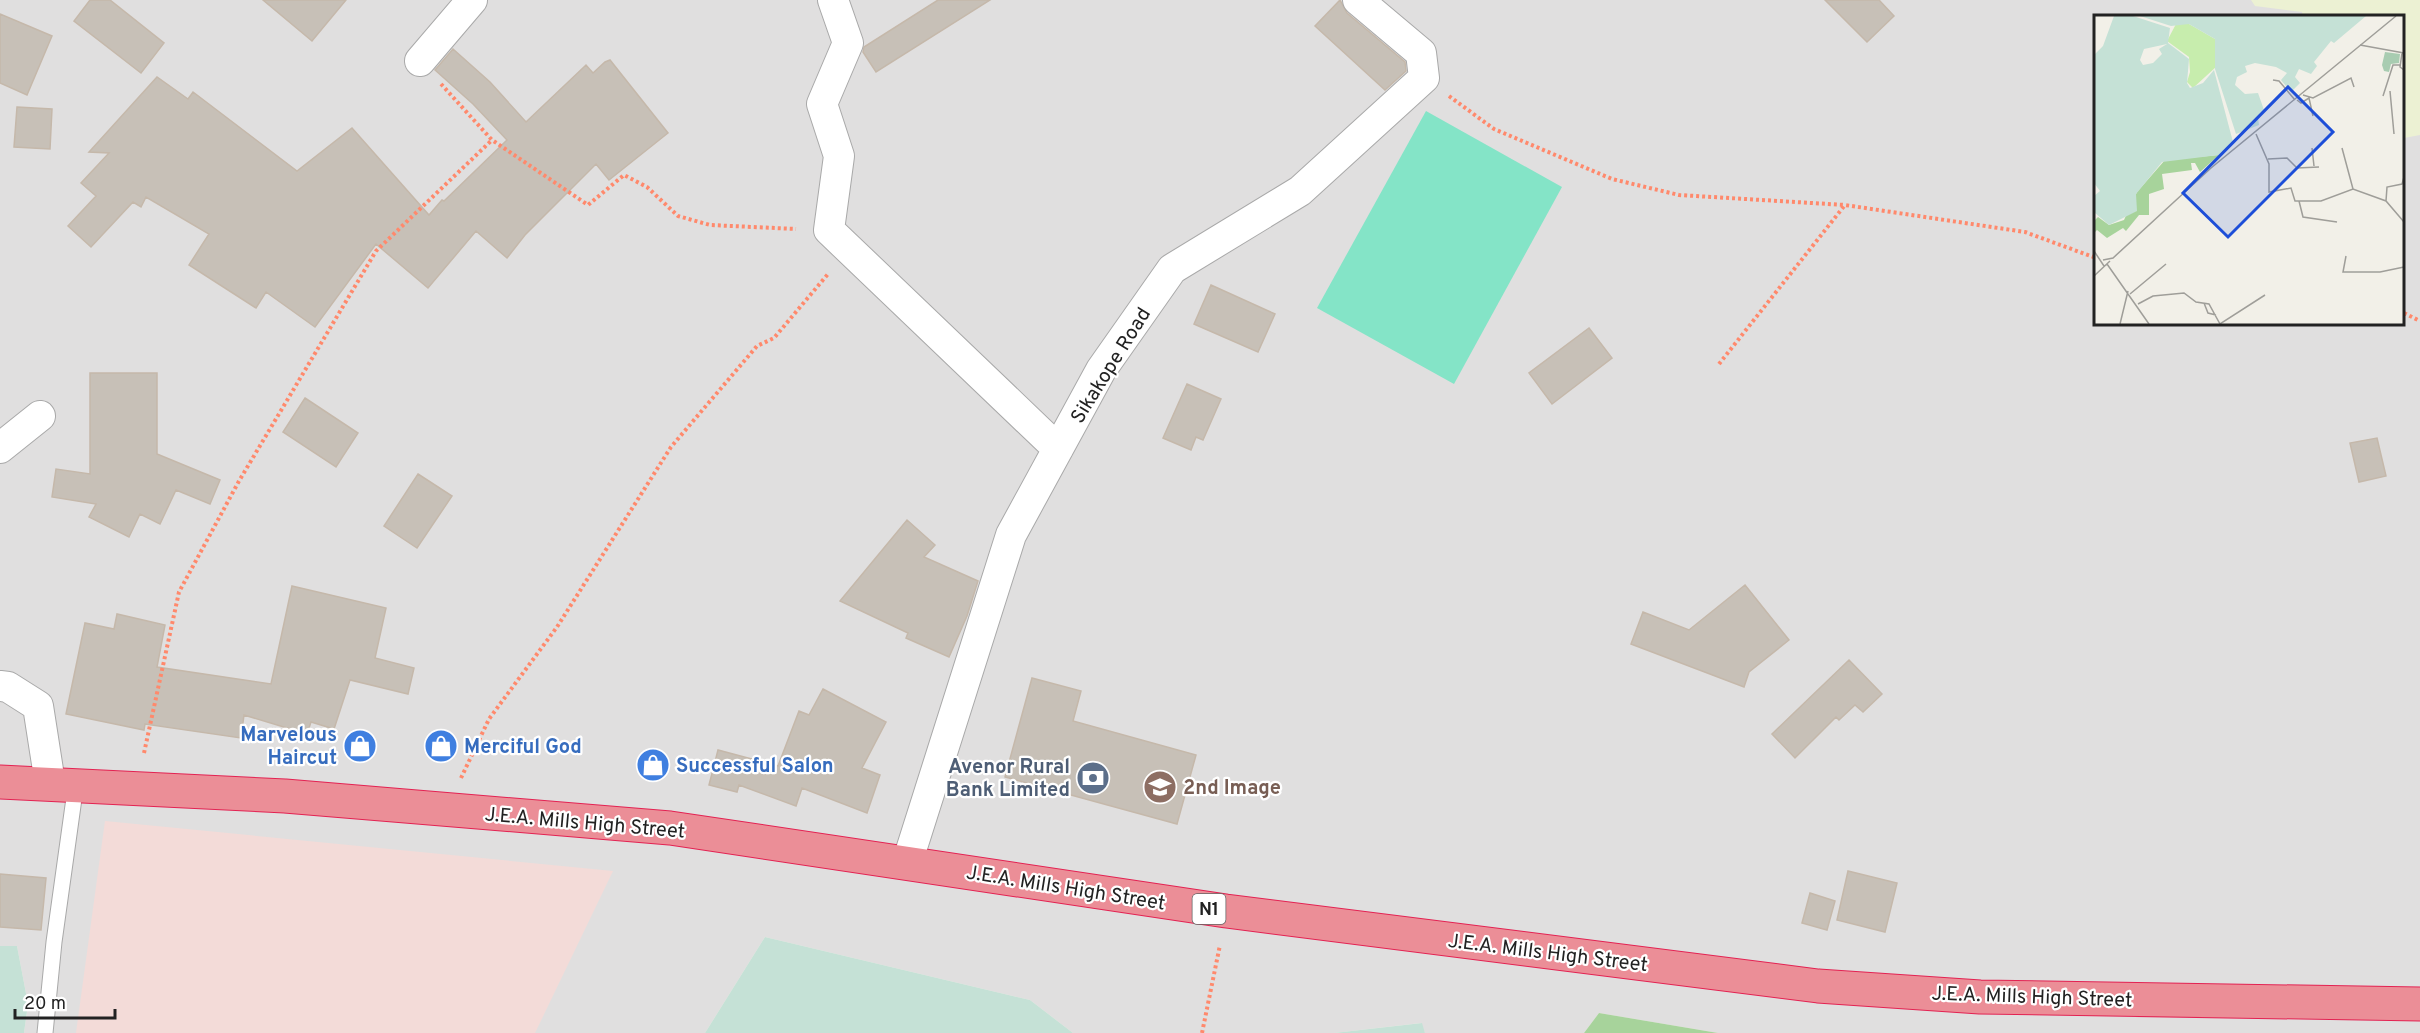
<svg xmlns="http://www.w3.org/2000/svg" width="2420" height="1033" font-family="Overpass,sans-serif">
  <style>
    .residential { fill: #e0dfdf; fill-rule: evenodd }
    .commercial { fill: #f3dbd8 }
    .farmland { fill: #ecf1d3 }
    .forest { fill: #a7d39b }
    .wetland { fill: #c5e1d6 }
    .pitch { fill: #84e4c7 }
    .building { fill: #c7c0b7; stroke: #c5b8aa; stroke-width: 1.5 }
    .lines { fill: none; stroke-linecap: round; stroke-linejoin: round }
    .lane-casing { stroke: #a9a9a9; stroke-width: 17 }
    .street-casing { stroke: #a9a9a9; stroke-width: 32 }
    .highway-casing { stroke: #e32252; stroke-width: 35 }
    .path { stroke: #ff896c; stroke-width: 4; stroke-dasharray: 3 3; stroke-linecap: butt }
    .lane { stroke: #fff; stroke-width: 15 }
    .street { stroke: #fff; stroke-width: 30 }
    .highway { stroke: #eb8e97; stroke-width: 33 }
    .labels { text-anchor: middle; stroke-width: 4.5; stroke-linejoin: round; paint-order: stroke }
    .shield { fill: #fff; stroke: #646464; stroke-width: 1.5 }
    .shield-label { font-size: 18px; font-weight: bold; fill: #222 }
    .street-label { font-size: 20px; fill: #222; stroke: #fff }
    .shop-label { font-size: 20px; font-weight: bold; fill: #366cbe; stroke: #fff; text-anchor: start }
    .service-label { font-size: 20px; font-weight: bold; fill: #4e5e75; stroke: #fff; text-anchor: end }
    .education-label { font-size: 20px; font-weight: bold; fill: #785e54; stroke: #fff; text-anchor: start }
    .inset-road { fill: none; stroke: #9f9e99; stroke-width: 1.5 }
    .view { fill: #1d4ed8; fill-opacity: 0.15; stroke: #1d4ed8; stroke-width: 3 }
    .inset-edge { fill: none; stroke: #222; stroke-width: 3 }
  </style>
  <rect width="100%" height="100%" fill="#f2f0e8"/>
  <!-- residential -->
  <path class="residential" d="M0 0H2420V1033H1718L1599 1013 1584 1033H1425L1421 1023 1334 1033H1073L1030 1000 765 937 705 1033H24L28 1004 17 946H0ZM2096 16H2404V324H2096Z"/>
  <!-- commercial -->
  <path class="commercial" d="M105 821 613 871 535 1033H76Z"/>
  <!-- farmland -->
  <path class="farmland" d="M2251 0H2420V135L2404 138V16H2303L2302 12 2255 6Z"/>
  <!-- forest -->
  <path class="forest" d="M1599 1013 1718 1033H1584Z"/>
  <!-- wetland -->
  <path class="wetland" d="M765 937 1030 1000 1073 1033H705Z
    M0 946H17L28 1004 24 1033H0Z
    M1422 1023 1425 1033H1334Z"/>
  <!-- pitch -->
  <path class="pitch" d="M1426 111 1562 187 1454 384 1317 308Z"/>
  <!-- building -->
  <path class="building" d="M90 0H110L164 43 141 73 74 21Z
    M263 0H346L312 41Z
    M938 0H990L876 72 863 52 864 47Z
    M1340 0 1347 13 1405 62 1406 71 1385 90 1315 26Z
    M1825 0H1879L1894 16 1867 42Z
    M0 14 52 36 27 95 0 83Z
    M453 49 490 82 526 122 586 65 593 73 605 62 610 60 668 133 609 180 596 164 525 235 507 258 476 231 428 288 376 244 315 327 266 292 256 308 189 265 209 234 146 197 141 207 133 202 91 247 68 226 96 196 81 183 109 153 89 152 157 77 188 99 193 92 297 171 352 128 429 215 442 200 444 201 507 140 473 104 435 70Z
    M17 107 52 109 50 149 14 147Z
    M1211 285 1275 314 1258 352 1194 324Z
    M1589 328 1612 358 1552 404 1529 373Z
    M90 373H157V454L220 480 210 504 176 490 160 524 140 514 129 537 89 517 96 504 52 497 56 469 90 474Z
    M1187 384 1221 399 1203 440 1196 437 1191 450 1163 438Z
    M305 398 358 433 336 467 283 432Z
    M2377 438 2386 476 2359 482 2350 443Z
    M418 474 452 496 417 548 384 526Z
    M907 520 935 545 924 557 978 581 967 616 949 657 906 638 908 633 840 601Z
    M1745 585 1789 640 1749 672 1744 687 1631 644 1643 612 1689 630Z
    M292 586 386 608 375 658 414 668 408 694 350 680 334 729 311 722 307 734 244 715 241 738 145 724 144 730 66 714 85 623 114 629 117 614 165 625 157 667 271 684Z
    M1849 660 1882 694 1863 712 1855 705 1839 720 1836 717 1795 758 1772 734Z
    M1032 678 1081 691 1073 721 1196 755 1177 824 1005 777Z
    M823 689 886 722 862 768 880 775 867 813 802 788 796 806 739 785 737 792 709 785 718 750 778 766 799 711 809 715Z
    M1848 871 1897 883 1885 932 1837 920Z
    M0 874 46 878 41 930 0 927Z
    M1810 893 1835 901 1827 930 1802 923Z"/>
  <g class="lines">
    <defs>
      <path id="lane" d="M45 1033 54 942 76 784"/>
      <path id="street" d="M833 0 848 43 822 104 839 156 829 230 1058 449
        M420 61 472 0
        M0 448 40 416
        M0 686 8 687 38 706 50 783
        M907 863 1011 535 1101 370 1172 269 1300 191 1424 78 1421 53 1358 0"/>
      <path id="highway" d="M0 782 285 796 670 828 1226 911 1818 986 1980 997 2420 1004"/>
    </defs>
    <!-- lane casing -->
    <use href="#lane" class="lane-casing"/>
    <!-- street casing -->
    <use href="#street" class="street-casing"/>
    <!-- highway casing -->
    <use href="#highway" class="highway-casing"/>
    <!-- path -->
    <path class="path" d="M441 84 492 140 588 205 624 175 647 187 678 216 710 225 796 229
      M1449 96 1494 129 1612 179 1679 195 1845 205
      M2404 313 2420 321
      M1719 364 1845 205 2025 232 2096 258
      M144 753 179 592 239 481 376 251 492 140
      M461 778 489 719 557 627 671 447 757 346 774 338 828 274
      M1202 1033 1220 945"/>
    <!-- lane -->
    <use href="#lane" class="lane"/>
    <!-- street -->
    <use href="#street" class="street"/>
    <!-- highway -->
    <use href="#highway" class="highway"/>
  </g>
  <!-- icons -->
  <defs>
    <symbol id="shop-disc" viewBox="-11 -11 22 22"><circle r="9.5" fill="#3f7fe0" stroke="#fff"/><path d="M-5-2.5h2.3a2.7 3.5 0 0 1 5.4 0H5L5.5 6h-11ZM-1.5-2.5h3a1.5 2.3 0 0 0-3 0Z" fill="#fff"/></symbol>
    <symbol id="bank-disc" viewBox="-11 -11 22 22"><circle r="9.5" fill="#5c6f8a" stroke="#fff"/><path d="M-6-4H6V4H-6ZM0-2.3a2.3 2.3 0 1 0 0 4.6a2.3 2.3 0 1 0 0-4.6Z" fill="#fff"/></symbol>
    <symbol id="school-disc" viewBox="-11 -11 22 22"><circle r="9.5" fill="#8d6e63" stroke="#fff"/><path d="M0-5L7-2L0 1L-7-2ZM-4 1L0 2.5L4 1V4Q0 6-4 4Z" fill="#fff"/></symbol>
  </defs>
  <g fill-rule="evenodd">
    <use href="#shop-disc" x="341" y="727" width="38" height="38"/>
    <use href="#shop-disc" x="422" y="727" width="38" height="38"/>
    <use href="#shop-disc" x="634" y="746" width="38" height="38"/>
    <use href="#bank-disc" x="1074" y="759" width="38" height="38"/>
    <use href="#school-disc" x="1141" y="768" width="38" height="38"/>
  </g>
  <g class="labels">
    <!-- shield labels -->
    <rect class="shield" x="1192.5" y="894" width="33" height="30" rx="4.5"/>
    <g class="shield-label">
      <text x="1209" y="915">N1</text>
    </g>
    <!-- street labels -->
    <g class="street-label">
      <text transform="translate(1110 365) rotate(-58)" y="7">Sikakope Road</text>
      <text transform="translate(585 822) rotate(5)" y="7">J.E.A. Mills High Street</text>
      <text transform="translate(1066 887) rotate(9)" y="7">J.E.A. Mills High Street</text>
      <text transform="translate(1548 952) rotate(7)" y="7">J.E.A. Mills High Street</text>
      <text transform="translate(2032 996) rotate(2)" y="7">J.E.A. Mills High Street</text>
    </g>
    <!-- shop labels -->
    <g class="shop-label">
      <text x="337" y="741" text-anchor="end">Marvelous<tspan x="337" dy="23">Haircut</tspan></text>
      <text x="464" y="753">Merciful God</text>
      <text x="676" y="772">Successful Salon</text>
    </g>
    <!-- service labels -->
    <g class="service-label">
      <text x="1070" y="773">Avenor Rural<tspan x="1070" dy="23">Bank Limited</tspan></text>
    </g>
    <!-- education labels -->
    <g class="education-label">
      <text x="1183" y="794">2nd Image</text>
    </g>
  </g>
  <!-- overview -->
  <g transform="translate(2094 15)">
    <rect width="310" height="310" fill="#f2f0e8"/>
    <path d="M82 9H95L121 24 123 51 99 73 93 67 96 57 95 42 73 26Z" fill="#c7edad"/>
    <path d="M125 140 106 157 101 148H97L98 155 68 159 70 174 55 179V200H45L32 216 29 213 13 223 3 215 0 218V206L4 202 15 210 30 205 43 177 71 145Z" fill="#a7d39b"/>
    <path d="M20 1H39L76 13 74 28 95 44 93 68 96 73 109 68 120 55 139 127 125 140 68 147 42 179 43 196 15 210 0 197V181L6 176 0 168V40L9 31ZM73 29 65 34 68 39 59 48 49 50 46 45 50 34ZM46 1H272L240 28 237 26 220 47 223 51 217 59 205 54 201 62 206 68 197 77 187 65 193 58 182 52 161 48 151 51 153 57 143 62 141 70 151 79 164 78 170 95 164 103 165 110 142 119 121 54V24L95 9 77 11Z" fill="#c5e1d6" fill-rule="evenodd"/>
    <path d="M291 37 306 39 305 48 297 49 295 57 290 56 288 50Z" fill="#a8ccb1"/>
    <path class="inset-road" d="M266 30 310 38M308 38 306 52 310 55M179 65 185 66 201 85M296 76 300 119M209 80 219 83 257 63 260 72M289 81 299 50H307M203 85 207 88 215 83 219 101M162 119 175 149V177L197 173 201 186H227L259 174 292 186 310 207M218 133 220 151M248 133 259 174M174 144 193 143 203 153 225 152M205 186 209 202 243 207M292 186 293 172 308 169 310 162M0 236 10 251M252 241 249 257H286L310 252M9 245 19 243 117 153 302 1M13 249 55 309M0 261 16 246M36 279 72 249M110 288 114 298 122 300M44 289 59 281 90 278 102 287 115 289 126 309 171 280M26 309 34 276"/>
    <path class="view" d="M194 72 239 117 134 222 89 178Z"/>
    <rect width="310" height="310" class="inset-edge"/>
  </g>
  <!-- scale -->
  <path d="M15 1009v9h100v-9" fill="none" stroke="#222222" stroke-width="3"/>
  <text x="24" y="1009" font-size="18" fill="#222222" stroke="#ffffff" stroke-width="4.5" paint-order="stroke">20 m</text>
</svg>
